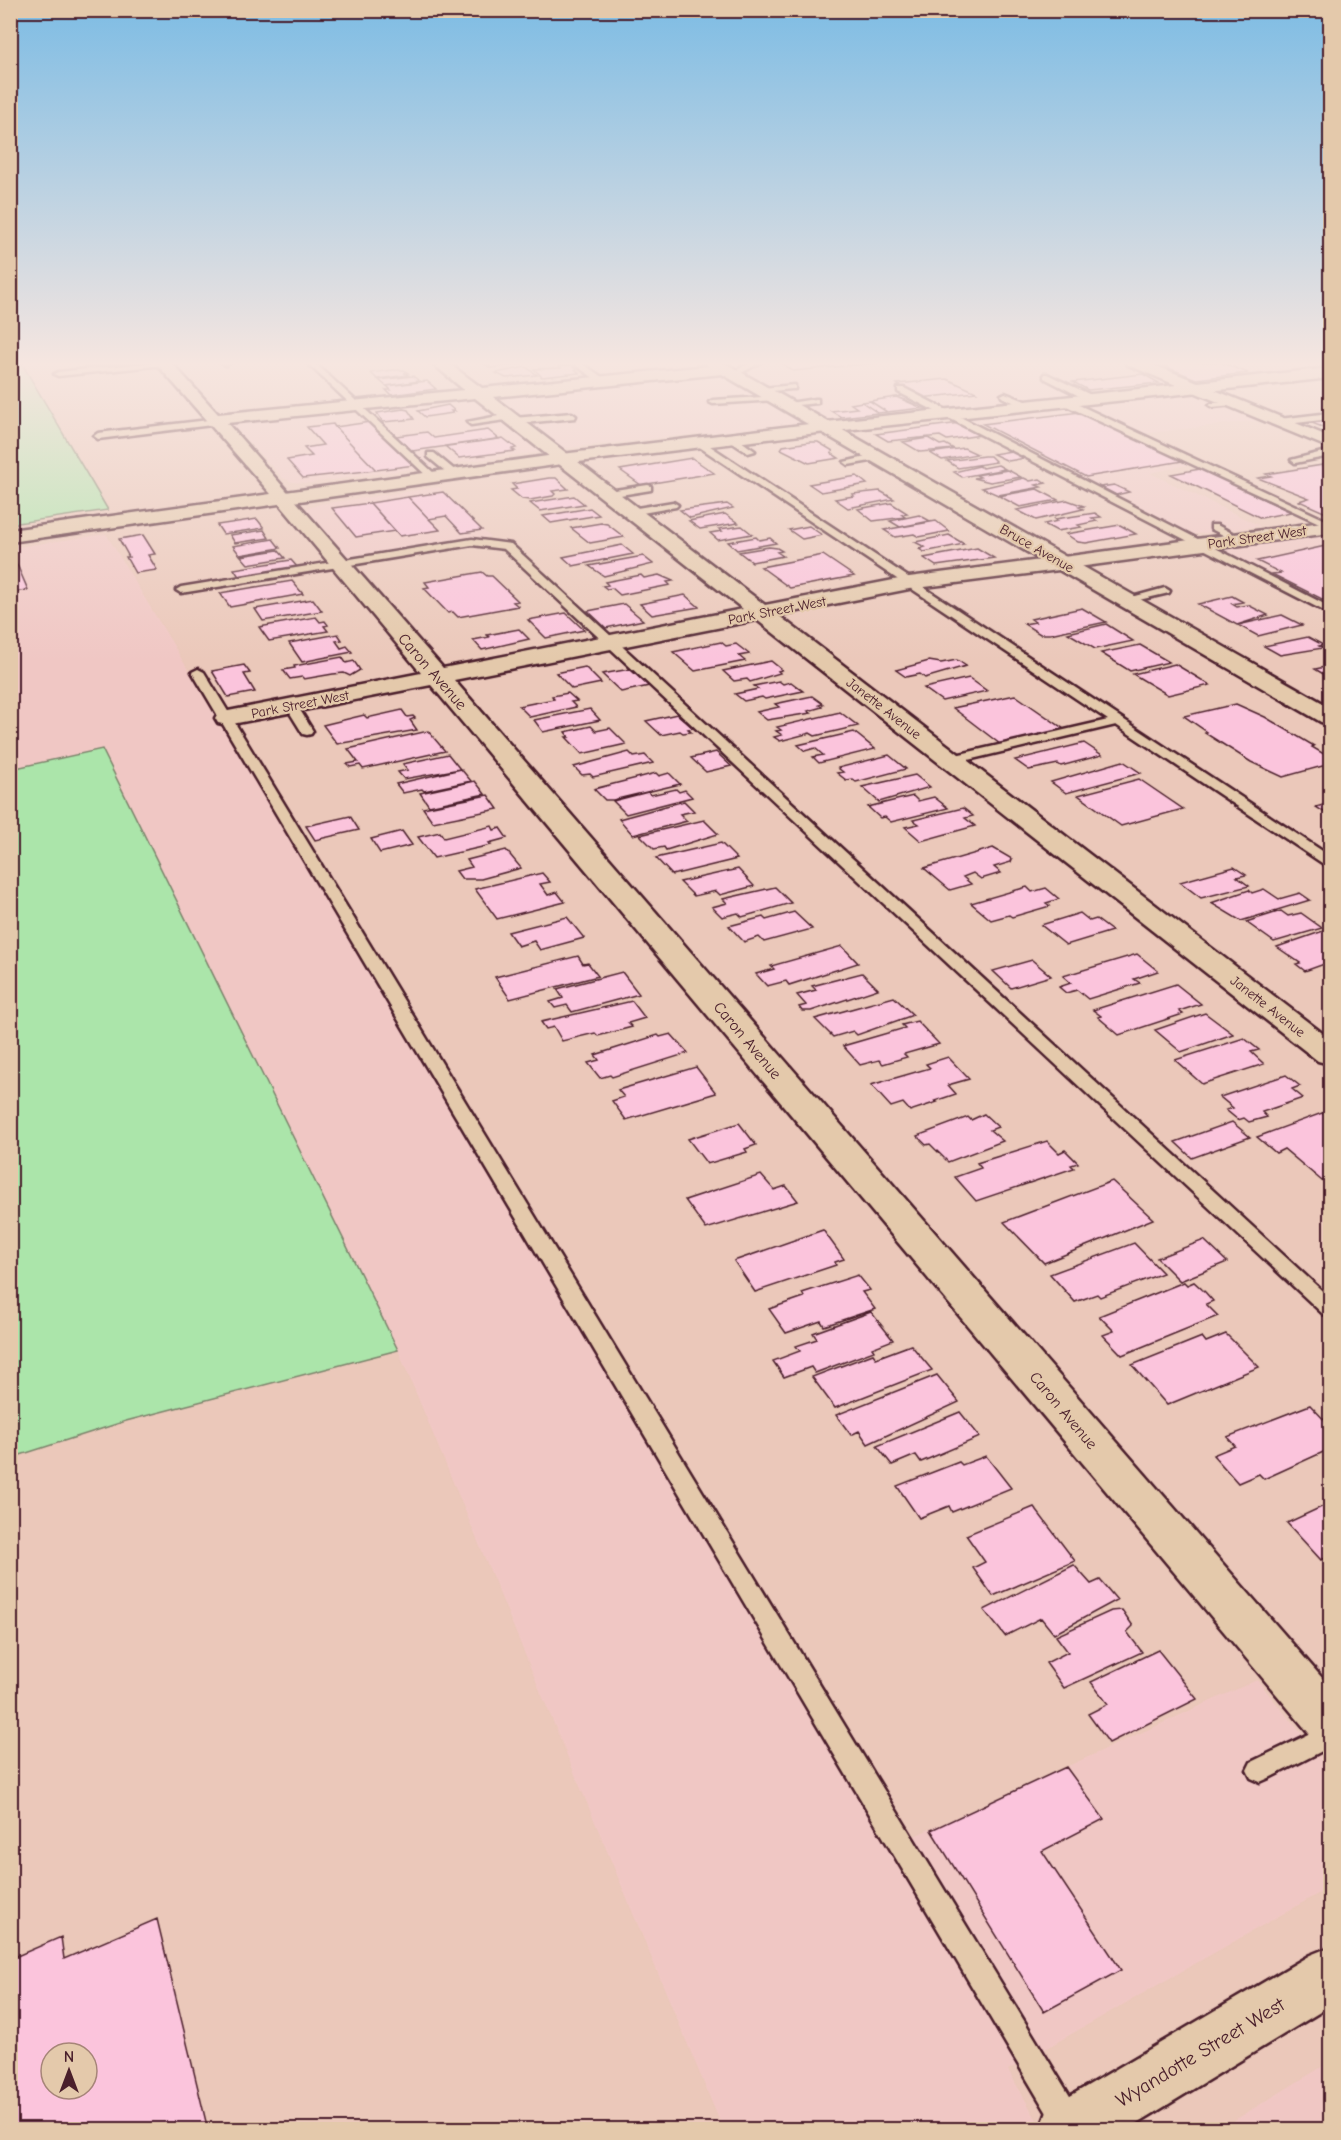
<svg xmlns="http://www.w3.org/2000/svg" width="1341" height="2140" font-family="'Comic Neue',sans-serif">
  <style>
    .built { fill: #f0c7c4 }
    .green { fill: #abe5aa; stroke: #7a826a; stroke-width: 1.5 }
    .building { fill: #fbc4dc; stroke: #4a1f2b; stroke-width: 1.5; fill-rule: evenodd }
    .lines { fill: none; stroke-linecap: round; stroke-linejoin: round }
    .lane-casing { stroke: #4a1f2b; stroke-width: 5 }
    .street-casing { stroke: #4a1f2b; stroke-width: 5 }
    .secondary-casing { stroke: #4a1f2b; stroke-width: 5 }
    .lane { fill: #e4c9ab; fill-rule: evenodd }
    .street { fill: #e4c9ab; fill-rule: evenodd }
    .secondary { fill: #e4c9ab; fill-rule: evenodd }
    .labels { text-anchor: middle; stroke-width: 4.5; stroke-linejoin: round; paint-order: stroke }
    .far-street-label { font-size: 14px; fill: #4a1f2b; stroke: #e4c9ab }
    .street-label { font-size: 16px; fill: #4a1f2b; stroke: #e4c9ab }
    .near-street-label { font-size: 20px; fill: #4a1f2b; stroke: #e4c9ab }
  </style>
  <rect width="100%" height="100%" fill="#ebc8ba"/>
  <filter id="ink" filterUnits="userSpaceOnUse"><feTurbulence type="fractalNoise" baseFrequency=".0167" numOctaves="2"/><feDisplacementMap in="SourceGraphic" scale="12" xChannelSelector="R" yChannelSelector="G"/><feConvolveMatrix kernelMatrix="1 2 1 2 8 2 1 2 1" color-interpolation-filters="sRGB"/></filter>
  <g filter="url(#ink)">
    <!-- built -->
    <path class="built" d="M731 362H1330V379L1224 391 1203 396 1261 420 1141 434 1201 462 1150 473 1260 526 1189 535 943 408 574 447 310 483 292 482 283 478 227 420 704 374 750 372Z
      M439 487 490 537 351 560 303 510 320 504Z
      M106 534 899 1843 1257 1680 1330 1768V1887L1008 2070 1042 2129H723L398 1350 103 750 11 769 10 548Z
      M1330 535V607L1218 550Z
      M1330 2062V2129H1220Z"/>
    <!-- green -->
    <path class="green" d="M10 362H21L108 510 11 524Z
      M102 749 398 1350 126 1421 11 1458V769Z"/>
    <!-- building -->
    <path class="building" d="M487 362H515L519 364 491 368 483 363Z
      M781 362H886L793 371Z
      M1154 362H1220L1248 373 1196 379Z
      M571 365 579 373 542 377 534 369 561 368 559 366Z
      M526 367 537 375 506 378 496 373Z
      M393 370H404L408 373H404L408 375 377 379 371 373Z
      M1143 374 1159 383 1088 390 1073 382Z
      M413 376 419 381 386 386 379 380Z
      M947 379 976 392 920 398 897 384Z
      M427 381 436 389 391 395 386 390H391L387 386Z
      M905 396 929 408H922L896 397Z
      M896 397 906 400 922 408 887 412 870 401Z
      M870 401 887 412 878 413 862 402Z
      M862 402 878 413 841 417 831 411 857 408 851 404Z
      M448 405 455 411H451L453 413 425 417 418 411Z
      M403 409 408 410 414 419 383 422 377 413Z
      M1080 412 1183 461 1086 477 983 424Z
      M1330 418V430L1307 421Z
      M370 422 415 465 376 470 335 427Z
      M960 423 981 435 947 440 940 436 888 441 876 434Z
      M333 424 335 427 376 470 303 478 287 460 312 456 304 448 323 445 307 427Z
      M488 430 499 439 412 451 396 436 427 432 434 438Z
      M503 438 516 448 512 449 515 451 459 458 445 446Z
      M928 438 940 445 945 444 954 449 920 452 903 442Z
      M810 442H818L833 451 831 453 839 458 809 463 781 449 783 446Z
      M964 448 977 454 942 460 930 453Z
      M1011 451 1026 458 1008 461 993 454Z
      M984 456H990L996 462 958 468 947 461Z
      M692 458 714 473 641 485 620 470Z
      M1329 464 1330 512 1326 513 1299 501 1309 498 1258 478 1271 476 1266 474Z
      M998 465 1005 469 962 477 954 472 979 466 983 468Z
      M1200 469 1291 512 1261 518 1171 474Z
      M1008 470 1021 477 990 482 974 478 980 477 976 475Z
      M857 476 867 484 821 492 809 484Z
      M549 478H556L568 489 552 491 555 494 553 496 530 500 522 499 511 490 517 489 512 484Z
      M1024 478 1030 481 1040 479 1046 483 1036 485 1041 487 998 495 982 488Z
      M1114 485 1129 492 1116 495 1101 487Z
      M1037 489 1058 500 1020 507 999 496Z
      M880 491 894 499 848 508 835 499 854 496 852 494Z
      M443 492 482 530 462 533 446 516 429 519 408 497Z
      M574 496 584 504 540 511 530 503Z
      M408 497 429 519 440 530 400 536 370 503Z
      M1067 500 1084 506 1079 507 1083 509 1036 520 1017 510Z
      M370 503 395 531 356 537 332 508Z
      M891 503 907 513 901 514 905 517 873 521 858 509Z
      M727 504 733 508 690 518 680 510Z
      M590 508 599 515 551 523 543 516Z
      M1095 513 1101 517 1092 518 1097 521 1078 525 1081 527 1057 531 1044 524 1058 521 1055 519Z
      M725 514 738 523 700 529 689 521Z
      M919 515 930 521 900 527 890 521Z
      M257 519 264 528 223 534 217 525Z
      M936 521 949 531 919 537 914 534 895 537 884 530Z
      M601 523 607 524 624 537 590 543 571 528Z
      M1120 525 1136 534 1086 543 1078 542 1066 534Z
      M742 526 752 534 718 540 710 533 722 531 719 529Z
      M809 526 822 535 802 539 789 530Z
      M264 530 269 538 235 543 230 535Z
      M143 535 155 554 148 555 157 570 135 573 126 557H129L119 539Z
      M949 535 964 544 924 552 919 549 925 547 915 542Z
      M756 537 759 540 770 538 776 543 737 550 728 542Z
      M273 539 280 548 240 555 233 546Z
      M622 545 633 554 573 566 563 557Z
      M1330 545V603L1272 574 1281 573 1257 561Z
      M769 547 777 548 782 551 777 552 783 556 752 562 739 552Z
      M977 548 994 558 936 566 924 558Z
      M278 550 285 558 248 564 241 556Z
      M12 553 28 590 12 592 15 601 10 602Z
      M823 555 854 576 790 588 761 567Z
      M643 556 653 564 604 576 589 566Z
      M291 560 299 569 240 578 234 569Z
      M482 572 487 576H492L518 601 513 602 518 606 458 617 453 612 448 613 424 588 429 587 425 582Z
      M641 575 644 578 659 575 673 581 667 582 670 585 620 595 612 588 607 589 603 586 608 585 605 582Z
      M292 581 303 594 230 607 220 593Z
      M685 595 699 607 652 615 640 604Z
      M1232 596 1243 602 1232 604 1237 607 1248 605 1268 615 1237 625 1198 604Z
      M313 599 322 611 263 621 255 609Z
      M624 604 643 620 606 628 588 611Z
      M1082 608 1106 622 1050 634H1040L1024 624 1035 622 1031 619Z
      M566 613 584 630 546 638 528 620Z
      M1282 615 1302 625 1258 636 1238 625Z
      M316 617 320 622 325 621 328 625 324 626 328 631 269 641 259 627Z
      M1106 624 1133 641 1095 649 1068 633Z
      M519 629 529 639 482 650 473 640 489 637 487 635Z
      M338 634 342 640 336 641 341 648 347 646 352 652 302 662 289 643Z
      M1308 637 1323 645 1319 646 1323 648 1280 655 1264 646Z
      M721 642 726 646 736 644 749 654 739 656 745 661 695 671 673 652Z
      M1140 645 1169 662 1130 671 1101 653Z
      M342 657 346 663 354 661 360 670 350 676 344 673 333 674 304 679 302 677 290 679 283 670 295 668 294 666Z
      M957 660 966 666 925 678 920 674 906 677 896 670 929 661 941 663Z
      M771 661 782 670 778 671 780 673 750 682 747 679 734 681 723 671Z
      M1175 664 1210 685 1168 695 1133 674Z
      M244 665 250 673 244 674 255 692 228 697 212 671Z
      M1330 666V678L1315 669Z
      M585 667 601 683 572 689 556 673Z
      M630 669 649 686 621 692 602 674Z
      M969 678 987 691 942 701 924 688Z
      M779 681 783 684 791 682 803 691 765 699 762 697 744 701 735 694 758 689 754 686Z
      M568 693 577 701 571 702 576 707 530 717 519 706 554 699 552 696Z
      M1015 695 1064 729 1000 744 953 708Z
      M812 696 823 704 819 705 822 707 808 711 811 713 767 720 757 712 779 707 775 704Z
      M1236 704 1265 717 1314 746 1312 747 1329 757 1326 758 1330 760V764L1283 777 1251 762 1205 733 1207 732 1184 716Z
      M590 709 600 720 543 732 534 720Z
      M402 710 407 717 413 716 415 718 410 720 417 730 337 744 323 725 364 715 367 718Z
      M840 712 858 726 815 736 810 733 780 741 774 737 782 735 776 731 781 730 777 727Z
      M677 714 693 728 688 729 691 732 683 733 680 731 661 735 646 721Z
      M591 726 596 731 610 728 626 744 582 754 566 737H569L565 732Z
      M428 731 445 751 363 769 360 765 350 767 347 764 358 762 348 749Z
      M854 732 875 749 819 763 813 757 823 755 815 748 805 751 798 745Z
      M1084 743 1102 755 1061 766 1058 764 1029 770 1015 760Z
      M629 752 634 757 645 755 653 763 593 777 590 774 582 775 574 767Z
      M716 752 731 766 706 772 691 758Z
      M448 754 460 769 404 779 398 772 408 770 403 764Z
      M889 755 906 769 856 782 852 779 846 780 837 773 843 772 838 768Z
      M1123 761 1141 773 1066 793 1051 782Z
      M461 769 471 781 424 791 422 789 403 793 396 784Z
      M656 773 659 776 669 773 680 784 613 800H605L594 789Z
      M915 775 930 787 879 802 862 787Z
      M1139 779 1183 809 1121 826 1078 795Z
      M475 781 485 794 429 806 420 793Z
      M676 789 679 792 685 790 692 797 626 814 613 801 648 792 651 795Z
      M488 795 498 809 433 822 423 808Z
      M913 796 918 801 934 797 948 808 891 822 885 817 880 818 868 807Z
      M684 801 694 811 680 814 687 821 633 835 619 819Z
      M1330 803V816L1316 807Z
      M963 808 973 816 965 818 975 826 921 841 905 827 919 824 913 820Z
      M350 816 359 830 315 840 306 826Z
      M704 820 718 834 666 850 664 847 654 849 640 835Z
      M492 826 494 830 500 828 507 838 489 843 491 845 434 858 418 837 440 832 444 838Z
      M402 831 412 845 380 853 371 839Z
      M721 843 737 859 672 875 656 858Z
      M993 848 1012 859 1011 862 994 867 1001 873 981 879 973 873 963 877 971 884 950 890 924 868Z
      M506 850 521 868 481 879H462L456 871 472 867 467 860Z
      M1234 867 1246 875 1237 877 1249 886 1201 898 1180 882Z
      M738 869 754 886 720 895 716 891 694 896 680 882Z
      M542 873 550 882 540 884 548 895 557 892 565 902 497 919 475 889Z
      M775 887 791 903 742 917 738 913 722 917 712 907 727 903 723 899Z
      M1027 887 1032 892 1046 888 1059 899 1046 903 1050 906 1012 917 1009 915 991 920 971 903Z
      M1264 889 1279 899 1300 893 1310 900 1241 921 1211 903 1249 890 1252 893Z
      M1281 911 1288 916 1301 913 1322 928 1274 942 1246 922Z
      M794 912 812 929 764 942 759 937 744 942 729 926 763 917 766 920Z
      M1080 913 1090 921 1096 919 1112 931 1066 945 1041 925Z
      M567 917 584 938 540 950 534 941 518 946 508 932Z
      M1329 929 1330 962 1305 971 1296 964 1300 963 1277 947Z
      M842 946 858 963 789 985 786 981 767 986 756 974 774 969 771 966Z
      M1137 954 1158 971 1134 979 1140 983 1088 999 1077 990 1066 993 1059 987 1071 983 1063 976Z
      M578 956 583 964 588 963 598 976 510 999 495 977Z
      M1032 960 1051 976 1011 988 993 971Z
      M622 972 639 994 572 1012 567 1005 555 1008 550 1002 563 998 557 989Z
      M862 973 878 989 811 1011H802L799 1007 806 1005 797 995 816 990 812 986Z
      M1176 984 1201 1004 1179 1011 1183 1014 1119 1035 1098 1017 1101 1016 1093 1010Z
      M894 997 913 1015 857 1035 853 1031 833 1037 815 1019Z
      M632 1001 645 1018 628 1023 632 1027 598 1036 595 1033 562 1041 554 1027 546 1029 541 1022Z
      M1205 1013 1233 1034 1181 1052 1155 1030Z
      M917 1021 939 1044 904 1054 907 1057 883 1064 879 1060 860 1065 843 1046 905 1028 902 1025Z
      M671 1034 688 1053 612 1077 610 1075 600 1078 588 1063 599 1060 595 1055 658 1035 660 1037Z
      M1244 1038 1259 1050 1251 1052 1264 1064 1202 1084 1175 1060Z
      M948 1057 969 1079 948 1085 956 1094 935 1101 937 1102 910 1111 903 1103 891 1107 871 1085 930 1068 926 1064Z
      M696 1067 716 1093 626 1120 612 1101 624 1097 618 1090Z
      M1286 1075 1300 1086 1292 1089 1303 1098 1262 1112 1267 1117 1249 1122 1244 1118 1238 1120 1226 1110 1233 1108 1220 1097Z
      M1322 1113 1330 1120V1178L1322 1181 1284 1149 1276 1153 1257 1137Z
      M984 1114 998 1127 990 1130 1003 1141 948 1162 930 1144 926 1145 917 1136 968 1117 971 1120Z
      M1232 1122 1250 1137 1192 1158 1175 1142Z
      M739 1123 756 1145 745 1149 747 1152 707 1164 688 1139Z
      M1047 1141 1059 1153 1065 1150 1078 1163 1071 1165 1074 1168 976 1201 955 1177 981 1168 977 1163Z
      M761 1175 774 1190 786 1186 798 1201 706 1229 685 1200Z
      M1112 1181 1153 1219 1044 1263 1004 1222Z
      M823 1230 844 1259 835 1262 836 1265 755 1292 734 1261Z
      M1204 1240 1227 1262 1180 1281 1157 1258Z
      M1134 1243 1163 1273 1100 1297 1097 1294 1075 1302 1050 1274Z
      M858 1275 870 1290 862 1292 875 1309 824 1326 821 1321 786 1333 769 1309 804 1297 802 1293Z
      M1184 1282 1187 1285 1194 1282 1205 1292 1213 1301 1206 1304 1218 1316 1122 1355 1103 1335 1114 1331 1099 1316Z
      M871 1312 893 1340 872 1348 874 1351 815 1373 811 1367 784 1377 773 1361 800 1351 796 1346 817 1339 813 1333Z
      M1226 1334 1259 1367 1167 1405 1132 1365 1202 1337 1206 1342Z
      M911 1345 932 1370 835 1408 812 1377 873 1354 876 1358Z
      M937 1375 959 1402 868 1444 859 1431 851 1435 836 1415Z
      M1310 1405 1330 1426V1449L1264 1479 1259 1474 1238 1483 1213 1455 1235 1446 1227 1437Z
      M960 1412 980 1437 921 1462 916 1455 892 1465 877 1446Z
      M986 1456 1011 1488 952 1512 949 1506 919 1518 897 1486 959 1462 962 1465Z
      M1330 1503V1556L1321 1560 1287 1523Z
      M1034 1507 1075 1561 993 1596 973 1568 985 1562 966 1535Z
      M1074 1565 1091 1584 1100 1580 1117 1600 1054 1634 1041 1618 1005 1636 984 1610Z
      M1122 1610 1133 1626 1127 1632 1142 1652 1064 1688 1046 1663 1068 1652 1056 1636 1111 1611Z
      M1158 1650 1197 1699 1109 1743 1088 1714 1108 1704 1091 1682Z
      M1066 1767 1104 1819 1042 1851 1121 1970 1044 2012 931 1830Z
      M157 1919 208 2130H10V1959L61 1937 64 1959ZM51 2053H87V2089H51Z"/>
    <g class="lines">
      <defs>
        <path id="lane" d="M155 362 168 363 164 365 58 376 54 374 58 372Z
          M220 362H229L230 363 226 365Z
          M306 362H314L436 475V479H430Z
          M571 362H580L608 381 601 383Z
          M752 362H761L736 376 729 374Z
          M1047 374 1093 396 1094 398 1087 400 1044 378V374Z
          M795 385V389H792L762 392 758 390 762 388Z
          M898 388H904L1330 607V614L898 392Z
          M1005 393 1030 403 1031 405 1024 407 1002 397 1001 395Z
          M779 396V400H776L713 404 709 402 713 400Z
          M815 399H818V403L787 406 783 404Z
          M1060 399H1066L1330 522V528L1060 403Z
          M1236 401V405H1233L1213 407 1209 405 1213 403Z
          M572 413 576 416 575 418 514 424 510 421 514 418Z
          M1330 413V419L1279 425 1275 422 1279 419Z
          M509 414 513 417 512 419 471 425 467 422Z
          M217 419 221 422 220 424 98 439 94 436 98 433Z
          M728 436H734L755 451 748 453 728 440Z
          M695 440H701L1330 856V866L1325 865 1116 725 951 764 947 763 945 760 947 757 1108 720 695 444Z
          M1330 450V456L1295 463 1291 460Z
          M428 453H434L457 472V476H451L428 457Z
          M879 454 883 457 882 459 848 465 844 462Z
          M648 485 651 486V490L608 497 603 494 608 491Z
          M673 502 678 505 676 507 631 515 626 512 631 509Z
          M1211 525H1217L1243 539 1235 541 1211 529Z
          M472 539 511 544 1330 1298V1316L1323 1314 504 549 472 545 181 593 176 590 181 587Z
          M1165 588 1170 591 1169 593 1126 603 1121 600Z
          M198 669 204 672 1079 2111 1084 2121 1080 2130H1057L192 672Z
          M291 701 295 702 313 731 311 734 307 735 303 734 285 705Z
          M1330 1724V1747L1269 1778 1260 1782 1251 1778 1247 1770 1251 1762Z"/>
        <path id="street" d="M155 362H171L218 414 464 390 431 362H447L482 388 708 366 705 362H723L1330 707V724L1321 722 1059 570 909 589 778 615 1330 1039V1064L1318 1061 757 620 454 680 1330 1687V1744L1313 1738 431 685 227 725 218 723 215 718 218 713 421 673 278 502ZM722 374 1041 560 909 577 765 605 493 397ZM475 398 743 609 443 668 227 423Z
          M1195 382 1330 437V448L1189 390 1187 387Z"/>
        <path id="secondary" d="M1126 362H1146L1198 382 1330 368V378L826 432 562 464 10 542V530L562 454 826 422 1176 385 1128 365Z
          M1330 521V533L1063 569 1056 567 1053 563 1056 559 1063 557Z
          M1330 1947V2006L1126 2130H1040L1048 2109 1310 1955Z"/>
      </defs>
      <!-- lane casing -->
      <use href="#lane" class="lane-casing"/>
      <!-- street casing -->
      <use href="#street" class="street-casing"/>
      <!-- secondary casing -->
      <use href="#secondary" class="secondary-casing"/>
      <!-- lane -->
      <use href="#lane" class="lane"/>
      <!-- street -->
      <use href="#street" class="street"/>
      <!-- secondary -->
      <use href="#secondary" class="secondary"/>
    </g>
  </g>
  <!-- sky -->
  <linearGradient id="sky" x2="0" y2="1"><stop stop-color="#7dbce4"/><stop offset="0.55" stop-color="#f6e6e0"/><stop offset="1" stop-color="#f6e6e0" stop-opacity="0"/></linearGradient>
  <rect width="1341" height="661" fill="url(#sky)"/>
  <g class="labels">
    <!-- far-street labels -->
    <g class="far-street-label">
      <text transform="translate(1257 537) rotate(-8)" y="5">Park Street West</text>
      <text transform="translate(1037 548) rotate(30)" y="5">Bruce Avenue</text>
      <text transform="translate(777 610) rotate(-11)" y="5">Park Street West</text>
      <text transform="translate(300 704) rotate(-11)" y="5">Park Street West</text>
      <text transform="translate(884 708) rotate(38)" y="5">Janette Avenue</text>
      <text transform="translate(1268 1006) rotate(38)" y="5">Janette Avenue</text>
    </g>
    <!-- street labels -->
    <g class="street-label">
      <text transform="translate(433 671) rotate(49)" y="6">Caron Avenue</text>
      <text transform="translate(748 1040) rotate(50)" y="6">Caron Avenue</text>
      <text transform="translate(1064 1410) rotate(50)" y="6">Caron Avenue</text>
    </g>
    <!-- near-street labels -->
    <g class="near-street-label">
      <text transform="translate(1200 2052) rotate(-31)" y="7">Wyandotte Street West</text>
    </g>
  </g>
  <!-- margin -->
  <rect width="1341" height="2140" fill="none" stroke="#e4c9ab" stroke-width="36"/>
  <rect x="18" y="18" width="1305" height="2104" fill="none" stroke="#4a1f2b" stroke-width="2" filter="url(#ink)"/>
  <!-- north arrow -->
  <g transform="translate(69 2071)"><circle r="28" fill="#e4c9ab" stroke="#a68578" stroke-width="1.5"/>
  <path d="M0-4.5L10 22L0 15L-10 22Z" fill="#4a1f2b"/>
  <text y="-9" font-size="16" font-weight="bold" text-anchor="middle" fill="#4a1f2b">N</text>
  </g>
</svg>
